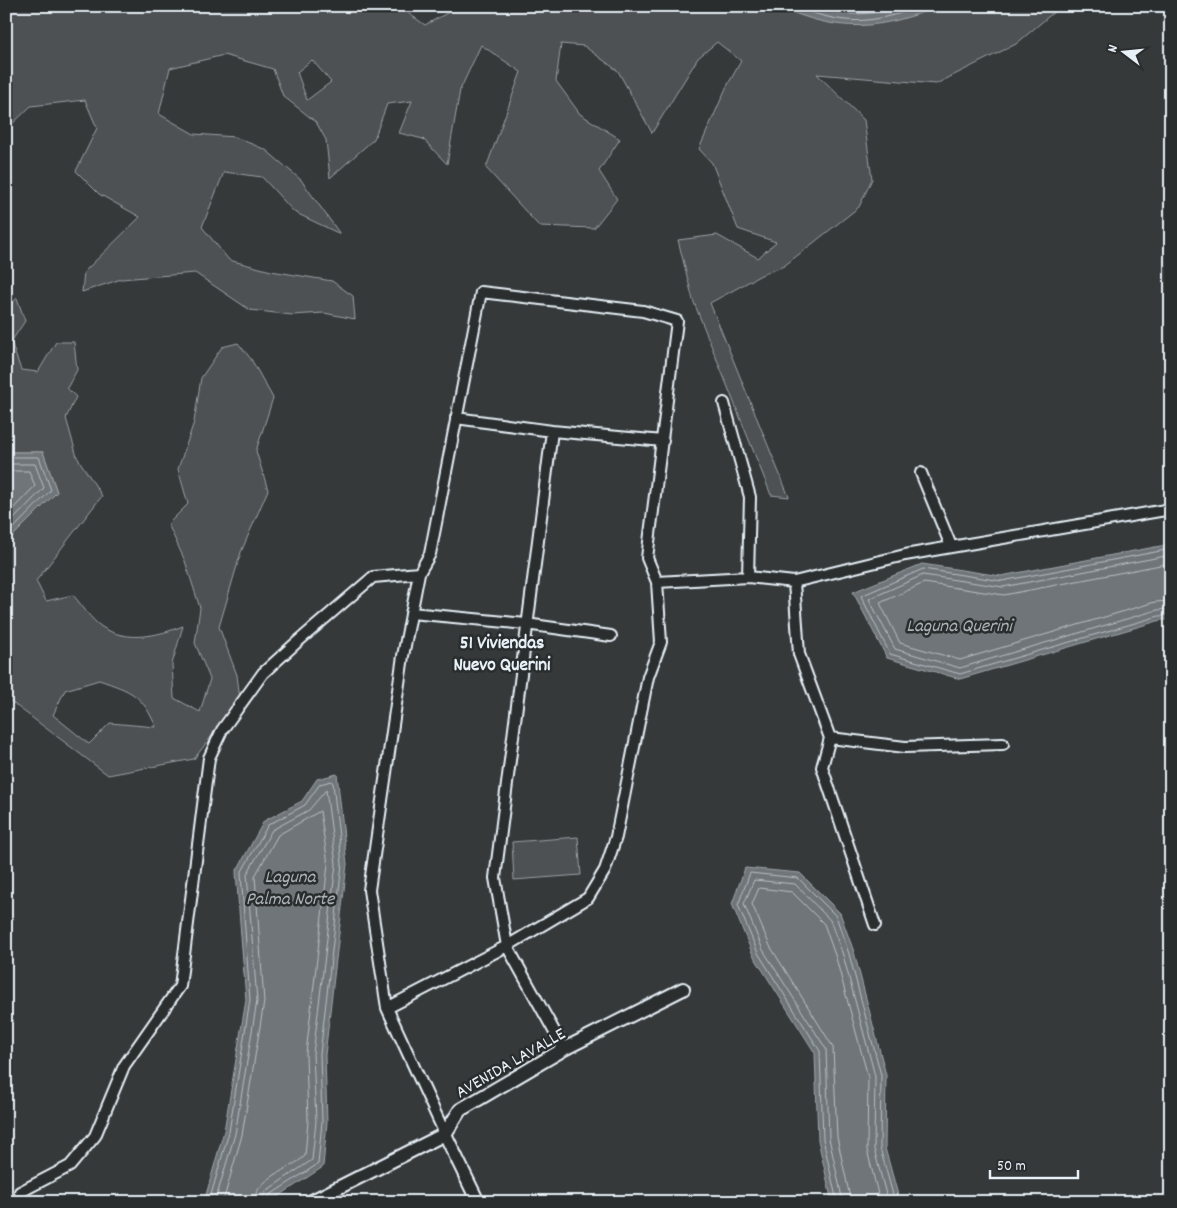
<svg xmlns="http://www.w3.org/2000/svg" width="1177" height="1208" font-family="Dekko,sans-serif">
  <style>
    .green { fill: #4d5152; stroke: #9aa1a5; fill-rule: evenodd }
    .water { fill: #707579; stroke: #a0a7ac }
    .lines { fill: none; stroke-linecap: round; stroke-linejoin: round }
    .shore { stroke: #b8bfc5; stroke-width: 1 }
    .minor-casing { stroke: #e8f1f8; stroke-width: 14 }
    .tertiary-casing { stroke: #e8f1f8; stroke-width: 16 }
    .minor { stroke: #2a2d2e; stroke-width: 10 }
    .tertiary { stroke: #2a2d2e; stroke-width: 12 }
    .labels { text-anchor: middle; stroke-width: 5; stroke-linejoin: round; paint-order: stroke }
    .street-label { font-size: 18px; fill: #e8f1f8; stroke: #2a2d2e }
    .water-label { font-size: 19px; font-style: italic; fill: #acb3b8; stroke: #2a2d2e }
    .neighbourhood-label { font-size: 19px; font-weight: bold; fill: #e8f1f8; stroke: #2a2d2e }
  </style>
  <rect width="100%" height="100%" fill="#35393a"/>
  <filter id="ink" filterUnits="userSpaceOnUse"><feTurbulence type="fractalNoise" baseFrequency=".02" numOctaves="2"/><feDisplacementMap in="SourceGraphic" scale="10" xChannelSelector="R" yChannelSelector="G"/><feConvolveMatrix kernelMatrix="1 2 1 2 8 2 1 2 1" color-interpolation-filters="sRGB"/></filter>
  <g filter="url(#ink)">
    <!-- green -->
    <path class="green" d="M6 6H398L425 25 449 12V6H778L787 10 1061 6 1016 44 936 84 817 74 864 120 872 179 859 207 784 266 761 275 710 303 789 497 771 495 693 300 678 240 717 235 758 258 776 242 738 229 712 163 699 149 726 88 741 61 717 42 698 58 652 133 618 71 584 46 561 44 556 81 580 114 620 139 599 171 617 199 594 228 539 226 486 168 521 72 481 45 460 90 447 164 423 139 399 133 412 101 387 104 374 139 330 178 326 140 316 122 283 96 273 69 224 55 170 68 159 114 194 134 235 137 266 150 301 180 340 234 294 212 262 177 224 172 202 227 229 260 271 271 332 281 353 296 355 319 324 313 292 315 250 310 195 273 121 279 82 292 84 272 140 217 99 194 76 171 97 128 85 100 31 106 6 130ZM312 60 331 82 307 100 297 72Z
      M17 298 25 321 11 342 21 370 38 372 56 342H74L77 370 67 388 76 397 66 418 77 457 102 496 36 581 46 601 73 595C82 605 91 620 102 627 127 643 157 636 183 626L172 664 174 698 200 712 210 679 195 643 200 608 185 561 168 524 188 504 178 469 194 422 201 378 222 347 238 343 251 359 273 398 256 451 268 490 241 552 219 627 237 675 240 699 194 759 108 775 6 698V543L57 492 43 452H6V309ZM99 680C131 691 142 694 156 727L110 723 89 744 53 715 65 690Z
      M578 837 581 875 514 880 512 842Z"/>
    <!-- water -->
    <path class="water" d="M778 6H940C879 30 839 34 778 6Z
      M6 452H43L57 492 6 543Z
      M1171 544V620H1161L960 679 887 658 853 592 922 564 1001 576Z
      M337 774 347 864 325 1055 327 1122 323 1167 270 1202H204L224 1131 246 1000 236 872 264 821 302 801 317 779Z
      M745 868 800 873 840 913 854 952 886 1075 885 1148 900 1202H832L818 1140 815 1053 753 955 732 904Z"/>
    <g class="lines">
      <!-- shore -->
      <path class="shore" d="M791 6C850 26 864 25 924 6
        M810 6C843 17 870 16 903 6
        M6 457H39L51 490 6 536
        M6 464H35L44 488 6 527
        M6 471H29L35 486 6 516
        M1171 549 1002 581 923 569 861 596 890 654 960 674 1159 616 1171 615
        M1171 555 1003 587 923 575 869 599 895 649 960 668 1157 610 1171 609
        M1171 563 1004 595 924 583 880 603 900 643 960 660 1155 602 1171 601
        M209 1202 229 1132 250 1000 241 873 268 825 305 805 320 784 331 781 333 783 342 864 320 1054 322 1122 318 1164 270 1195 268 1202
        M215 1202 235 1134 257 1001 247 874 272 830 309 810 326 790 336 864 313 1054 316 1121 312 1160 266 1191 261 1202
        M223 1202 242 1135 264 1002 255 876 278 835 320 811 328 864 306 1053 308 1121 305 1156C290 1170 255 1178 254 1202
        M837 1202 823 1139 820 1051 758 953 738 905 750 873 798 878 836 916 849 954 881 1075 880 1148 895 1202
        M843 1202 829 1138 826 1049 763 950 744 904 754 880 795 884 830 920 843 955 875 1076 874 1149 888 1202
        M851 1202 837 1137 833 1047 770 946 752 904 759 888 792 892 824 924 836 958 868 1077 867 1150 880 1202"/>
      <defs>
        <path id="minor" d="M724 403 750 497 748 577
          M456 418 552 431 663 441
          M552 431 495 878 507 946 564 1049
          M921 473 951 546
          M657 582 748 577 794 582 905 555 1171 509
          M794 582 799 654 830 738 822 767 875 925
          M411 613 526 624 611 636
          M830 738 905 747 1003 744
          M387 1008 507 946 588 898 605 870 616 837 648 677 661 642 657 582 647 558 677 321 643 311 481 292 430 554 419 573 403 656 369 890 387 1008 445 1134
          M23 1202 20 1192 70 1166 95 1136 124 1066 180 986 209 758 222 730 263 673 295 644 373 577 419 573"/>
        <path id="tertiary" d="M445 1134 478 1202
          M310 1202 445 1134 460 1110 564 1049 683 989"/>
      </defs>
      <!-- minor casing -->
      <use href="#minor" class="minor-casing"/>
      <!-- tertiary casing -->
      <use href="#tertiary" class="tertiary-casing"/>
      <!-- minor -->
      <use href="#minor" class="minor"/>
      <!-- tertiary -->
      <use href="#tertiary" class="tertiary"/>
    </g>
  </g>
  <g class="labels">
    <!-- street labels -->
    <g class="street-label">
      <text transform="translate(510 1062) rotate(-30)" y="6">AVENIDA LAVALLE</text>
    </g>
    <!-- water labels -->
    <g class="water-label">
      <text x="959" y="631">Laguna Querini</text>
      <text x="290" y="882">Laguna<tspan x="290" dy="22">Palma Norte</tspan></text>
    </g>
    <!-- neighbourhood labels -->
    <g class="neighbourhood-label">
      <text x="502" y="648">51 Viviendas<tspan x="502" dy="22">Nuevo Querini</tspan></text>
    </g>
  </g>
  <!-- margin -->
  <rect width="1177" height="1208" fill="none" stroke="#2a2d2e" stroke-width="25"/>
  <rect x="12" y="12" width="1152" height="1183" fill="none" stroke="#e8f1f8" stroke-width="2" filter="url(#ink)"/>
  <!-- north arrow -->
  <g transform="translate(1124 52) rotate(286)" stroke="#2a2d2e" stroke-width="4" paint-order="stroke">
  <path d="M0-4L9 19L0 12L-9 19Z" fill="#e8f1f8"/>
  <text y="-8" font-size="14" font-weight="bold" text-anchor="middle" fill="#e8f1f8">N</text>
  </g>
  <!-- scale -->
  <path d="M990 1170v8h88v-8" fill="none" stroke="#e8f1f8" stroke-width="2.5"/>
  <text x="997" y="1170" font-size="15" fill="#e8f1f8" stroke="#2a2d2e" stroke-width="4" paint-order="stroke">50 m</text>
</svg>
